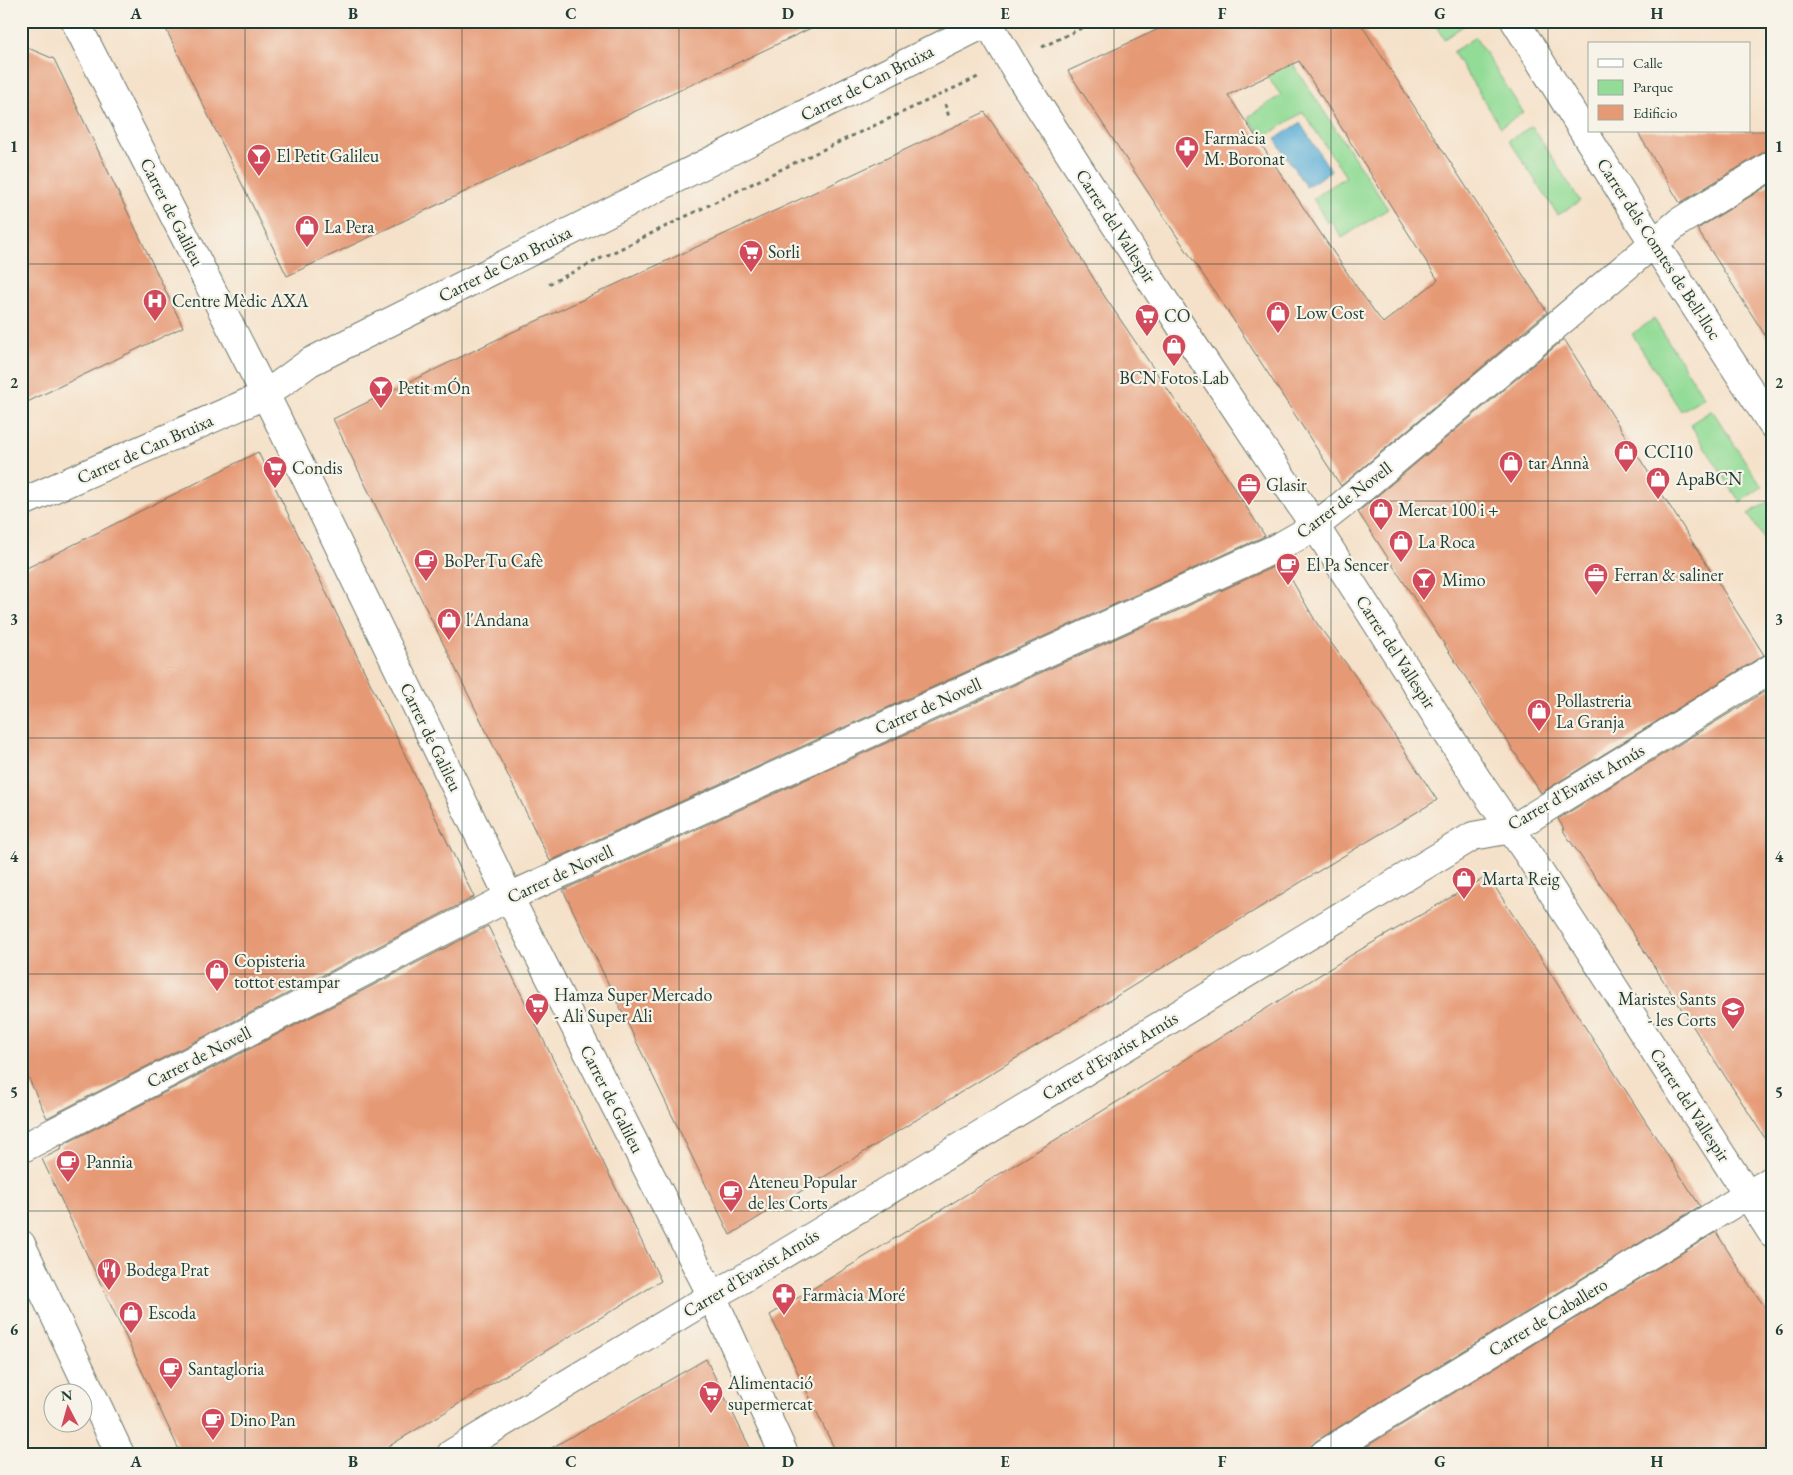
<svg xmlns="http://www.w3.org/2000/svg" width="1793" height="1475" font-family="'EB Garamond',serif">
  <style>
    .green { fill: #93dc97; stroke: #598c66 }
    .water { fill: #5cafd8; stroke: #3e7686 }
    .building { fill: #e69975; fill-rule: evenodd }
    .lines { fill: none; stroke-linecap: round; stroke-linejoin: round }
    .minor-casing { stroke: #6a7668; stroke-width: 30 }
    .path { stroke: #6a7668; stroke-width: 3; stroke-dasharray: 4 4; stroke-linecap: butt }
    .minor { stroke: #fff; stroke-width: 28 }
    .grid { fill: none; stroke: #1f3d34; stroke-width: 1; stroke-opacity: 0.55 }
    .labels { text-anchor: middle; stroke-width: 4.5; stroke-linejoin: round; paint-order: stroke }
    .street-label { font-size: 18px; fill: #1f3d34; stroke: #f7f3e8 }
    .poi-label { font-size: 18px; fill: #1f3d34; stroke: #f7f3e8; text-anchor: start }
    .neatline { fill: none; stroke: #1f3d34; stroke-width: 2 }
    .grid-label { font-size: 16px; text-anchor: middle; font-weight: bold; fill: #1f3d34 }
  </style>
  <rect width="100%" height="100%" fill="#f7f3e8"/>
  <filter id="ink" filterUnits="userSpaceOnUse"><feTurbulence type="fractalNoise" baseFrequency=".02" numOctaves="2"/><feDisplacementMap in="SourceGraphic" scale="10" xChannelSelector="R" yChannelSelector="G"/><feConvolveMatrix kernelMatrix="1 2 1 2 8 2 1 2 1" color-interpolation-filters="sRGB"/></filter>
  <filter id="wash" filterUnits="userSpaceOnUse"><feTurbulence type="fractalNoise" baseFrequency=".0096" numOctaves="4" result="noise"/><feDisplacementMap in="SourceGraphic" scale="20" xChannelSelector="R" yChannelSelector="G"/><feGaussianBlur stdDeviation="1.12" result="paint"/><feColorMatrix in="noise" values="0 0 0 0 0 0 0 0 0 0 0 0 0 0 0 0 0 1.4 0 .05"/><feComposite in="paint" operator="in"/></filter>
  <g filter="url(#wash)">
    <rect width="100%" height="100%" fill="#f5e1c9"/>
    <!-- green -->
    <path class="green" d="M1433 21H1464L1466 24 1444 39Z
      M1475 37 1523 112 1501 127 1453 52Z
      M1291 61 1388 209 1342 238 1331 221 1327 223 1313 198 1346 177 1303 112 1263 138 1248 117 1281 95 1266 75Z
      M1532 126 1580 201 1558 215 1509 140Z
      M1654 319 1704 397 1681 411 1632 334Z
      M1712 410 1762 487 1740 502 1690 424Z
      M1771 500 1772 501V551L1748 514Z"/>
    <!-- water -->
    <path class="water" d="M1300 123 1331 171 1306 187 1275 139Z"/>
    <g id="blocks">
      <!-- building -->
      <path class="building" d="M162 21H826L287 276Z
        M1176 21H1359L1547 312 1341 486 1227 310 1182 244 1068 71ZM1299 61 1438 280 1383 323 1356 286 1228 95Z
        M21 45 54 59 183 327 21 405Z
        M985 112 1056 217 1105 297 1225 474 1265 536 550 861 333 419 504 336 796 201Z
        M1637 131H1772V149L1764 152 1680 203Z
        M1772 183V346L1697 229Z
        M1564 339 1764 655 1541 793 1358 512Z
        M258 452 474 897 47 1118 21 1062V571Z
        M1282 563 1316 622 1358 680 1437 800 1335 861 730 1235 563 890Z
        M1772 687V1149L1621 915 1562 829H1564L1558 819Z
        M1488 876 1700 1206 1316 1441 1311 1446 1308 1454H837L770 1315 1156 1078 1353 954Z
        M488 926 661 1281 376 1454H181L42 1159 62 1149 61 1146Z
        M1716 1232 1748 1283 1772 1317V1454H1354Z
        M706 1359 753 1454H541Z"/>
    </g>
  </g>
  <g filter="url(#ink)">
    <use href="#blocks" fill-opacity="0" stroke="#6a7668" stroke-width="1"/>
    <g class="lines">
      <defs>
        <path id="minor" d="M75 21 275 414 509 897 712 1296 784 1454
          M987 21 1022 80 1184 331 1324 540 1478 781 1526 851 1772 1233
          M1515 21 1640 222 1772 424
          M21 503 265 395 310 362 990 21
          M21 1149 509 897 1281 546 1314 527 1342 505 1679 222 1772 165
          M21 1244 120 1454
          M451 1454 712 1296 739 1281 1473 836 1512 829 1772 668
          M1324 1454 1772 1180"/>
      </defs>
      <!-- minor casing -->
      <use href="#minor" class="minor-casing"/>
      <!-- path -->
      <path class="path" d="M1042 47 1096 21
        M945 104 949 117
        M549 284 790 165 980 76
        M21 1190 30 1209"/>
      <!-- minor -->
      <use href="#minor" class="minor"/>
    </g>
  </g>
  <!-- grid -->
  <path class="grid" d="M245 21V1454M462 21V1454M679 21V1454M896 21V1454M1114 21V1454M1331 21V1454M1548 21V1454M21 264H1772M21 501H1772M21 738H1772M21 974H1772M21 1211H1772"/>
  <!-- icons -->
  <defs>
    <symbol id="pharmacy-pin" viewBox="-11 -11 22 30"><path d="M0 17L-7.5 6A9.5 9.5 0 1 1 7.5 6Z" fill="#d1495b" stroke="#f7f3e8"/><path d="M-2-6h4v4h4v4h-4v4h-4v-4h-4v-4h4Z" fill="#fff"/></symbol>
    <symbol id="bar-pin" viewBox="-11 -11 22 30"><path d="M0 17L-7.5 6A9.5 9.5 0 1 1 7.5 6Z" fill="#d1495b" stroke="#f7f3e8"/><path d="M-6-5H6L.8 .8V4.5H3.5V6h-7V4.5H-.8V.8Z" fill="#fff"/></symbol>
    <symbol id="shop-pin" viewBox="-11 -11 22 30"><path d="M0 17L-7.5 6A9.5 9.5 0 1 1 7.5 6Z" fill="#d1495b" stroke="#f7f3e8"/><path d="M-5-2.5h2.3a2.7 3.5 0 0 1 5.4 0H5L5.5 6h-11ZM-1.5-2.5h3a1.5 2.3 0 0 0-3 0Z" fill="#fff"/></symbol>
    <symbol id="supermarket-pin" viewBox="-11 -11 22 30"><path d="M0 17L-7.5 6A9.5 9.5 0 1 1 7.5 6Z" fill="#d1495b" stroke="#f7f3e8"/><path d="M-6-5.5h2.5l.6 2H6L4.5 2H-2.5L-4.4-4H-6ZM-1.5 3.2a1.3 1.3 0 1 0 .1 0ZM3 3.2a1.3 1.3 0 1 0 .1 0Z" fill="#fff"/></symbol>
    <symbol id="hospital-pin" viewBox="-11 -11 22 30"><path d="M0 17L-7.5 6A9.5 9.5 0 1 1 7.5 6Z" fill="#d1495b" stroke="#f7f3e8"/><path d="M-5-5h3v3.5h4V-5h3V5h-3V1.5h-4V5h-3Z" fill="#fff"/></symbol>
    <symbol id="office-pin" viewBox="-11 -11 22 30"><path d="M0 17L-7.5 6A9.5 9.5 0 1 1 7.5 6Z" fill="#d1495b" stroke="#f7f3e8"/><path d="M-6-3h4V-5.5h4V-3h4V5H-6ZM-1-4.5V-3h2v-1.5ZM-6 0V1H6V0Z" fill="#fff"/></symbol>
    <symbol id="cafe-pin" viewBox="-11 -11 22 30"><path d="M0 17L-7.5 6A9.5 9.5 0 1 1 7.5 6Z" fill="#d1495b" stroke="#f7f3e8"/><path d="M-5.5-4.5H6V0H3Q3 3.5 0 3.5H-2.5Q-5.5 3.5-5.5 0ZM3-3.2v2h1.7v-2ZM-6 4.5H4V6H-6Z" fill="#fff"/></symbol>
    <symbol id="school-pin" viewBox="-11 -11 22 30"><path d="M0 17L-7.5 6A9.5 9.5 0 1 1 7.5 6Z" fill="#d1495b" stroke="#f7f3e8"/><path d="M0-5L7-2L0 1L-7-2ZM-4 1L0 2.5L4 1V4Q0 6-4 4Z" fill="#fff"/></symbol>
    <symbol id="restaurant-pin" viewBox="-11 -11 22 30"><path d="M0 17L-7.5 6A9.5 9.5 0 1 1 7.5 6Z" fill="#d1495b" stroke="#f7f3e8"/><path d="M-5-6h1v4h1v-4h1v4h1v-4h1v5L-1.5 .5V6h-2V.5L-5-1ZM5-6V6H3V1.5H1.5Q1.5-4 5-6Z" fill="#fff"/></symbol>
  </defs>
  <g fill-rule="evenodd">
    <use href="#pharmacy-pin" x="1173" y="134" width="28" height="38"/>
    <use href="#bar-pin" x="245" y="142" width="28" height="38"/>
    <use href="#shop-pin" x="293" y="213" width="28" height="38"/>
    <use href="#supermarket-pin" x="737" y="238" width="28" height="38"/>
    <use href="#hospital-pin" x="141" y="287" width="28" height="38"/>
    <use href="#shop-pin" x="1264" y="299" width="28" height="38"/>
    <use href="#supermarket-pin" x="1133" y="302" width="28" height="38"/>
    <use href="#shop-pin" x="1160" y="332" width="28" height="38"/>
    <use href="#bar-pin" x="367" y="374" width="28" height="38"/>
    <use href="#shop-pin" x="1612" y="438" width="28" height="38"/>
    <use href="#shop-pin" x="1497" y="449" width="28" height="38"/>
    <use href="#supermarket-pin" x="261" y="454" width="28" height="38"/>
    <use href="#shop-pin" x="1644" y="465" width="28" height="38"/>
    <use href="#office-pin" x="1235" y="471" width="28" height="38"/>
    <use href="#shop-pin" x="1367" y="496" width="28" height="38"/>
    <use href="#shop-pin" x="1387" y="528" width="28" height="38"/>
    <use href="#cafe-pin" x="412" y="547" width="28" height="38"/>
    <use href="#cafe-pin" x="1274" y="551" width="28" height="38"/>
    <use href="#office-pin" x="1582" y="561" width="28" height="38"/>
    <use href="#bar-pin" x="1410" y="566" width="28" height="38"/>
    <use href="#shop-pin" x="435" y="606" width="28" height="38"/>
    <use href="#shop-pin" x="1525" y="697" width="28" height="38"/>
    <use href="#shop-pin" x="1450" y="865" width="28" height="38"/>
    <use href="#shop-pin" x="203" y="957" width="28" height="38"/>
    <use href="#supermarket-pin" x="523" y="991" width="28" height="38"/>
    <use href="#school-pin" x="1719" y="995" width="28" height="38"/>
    <use href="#cafe-pin" x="54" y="1148" width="28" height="38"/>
    <use href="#cafe-pin" x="717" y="1178" width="28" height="38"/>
    <use href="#restaurant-pin" x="95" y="1256" width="28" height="38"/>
    <use href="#pharmacy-pin" x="770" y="1281" width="28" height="38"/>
    <use href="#shop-pin" x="117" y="1299" width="28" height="38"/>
    <use href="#cafe-pin" x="157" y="1355" width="28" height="38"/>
    <use href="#supermarket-pin" x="697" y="1379" width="28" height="38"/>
    <use href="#cafe-pin" x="199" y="1406" width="28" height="38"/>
  </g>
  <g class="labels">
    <!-- street labels -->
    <g class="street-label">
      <text transform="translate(867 83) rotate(-27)" y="6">Carrer de Can Bruixa</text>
      <text transform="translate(172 212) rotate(63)" y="6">Carrer de Galileu</text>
      <text transform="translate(1116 226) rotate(57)" y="6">Carrer del Vallespir</text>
      <text transform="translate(1659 249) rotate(57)" y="6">Carrer dels Comtes de Bell-lloc</text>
      <text transform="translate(505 264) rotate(-27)" y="6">Carrer de Can Bruixa</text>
      <text transform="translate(145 449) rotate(-24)" y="6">Carrer de Can Bruixa</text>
      <text transform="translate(1344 500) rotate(-37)" y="6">Carrer de Novell</text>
      <text transform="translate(1396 652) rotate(57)" y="6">Carrer del Vallespir</text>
      <text transform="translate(928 706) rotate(-24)" y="6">Carrer de Novell</text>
      <text transform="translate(431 737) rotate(64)" y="6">Carrer de Galileu</text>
      <text transform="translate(1576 787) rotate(-30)" y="6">Carrer d'Evarist Arnús</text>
      <text transform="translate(560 874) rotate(-25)" y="6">Carrer de Novell</text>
      <text transform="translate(1110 1056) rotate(-31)" y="6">Carrer d'Evarist Arnús</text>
      <text transform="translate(199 1057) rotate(-27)" y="6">Carrer de Novell</text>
      <text transform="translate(612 1099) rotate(63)" y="6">Carrer de Galileu</text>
      <text transform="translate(1690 1105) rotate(57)" y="6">Carrer del Vallespir</text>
      <text transform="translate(751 1273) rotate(-31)" y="6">Carrer d'Evarist Arnús</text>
      <text transform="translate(1548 1317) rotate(-31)" y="6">Carrer de Caballero</text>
    </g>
    <!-- poi labels -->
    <g class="poi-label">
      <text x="1204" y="144">Farmàcia<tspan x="1204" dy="21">M. Boronat</tspan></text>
      <text x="276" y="162">El Petit Galileu</text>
      <text x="324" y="233">La Pera</text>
      <text x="768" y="258">Sorli</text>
      <text x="172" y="307">Centre Mèdic AXA</text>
      <text x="1296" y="319">Low Cost</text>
      <text x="1164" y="322">CO</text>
      <text x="1174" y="384" text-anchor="middle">BCN Fotos Lab</text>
      <text x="398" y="394">Petit mÓn</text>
      <text x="1644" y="458">CCI10</text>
      <text x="1528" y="469">tar Annà</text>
      <text x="292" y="474">Condis</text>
      <text x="1676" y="485">ApaBCN</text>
      <text x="1266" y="491">Glasir</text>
      <text x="1398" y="516">Mercat 100 i +</text>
      <text x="1418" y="548">La Roca</text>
      <text x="444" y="567">BoPerTu Cafè</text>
      <text x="1306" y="571">El Pa Sencer</text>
      <text x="1614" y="581">Ferran &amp; saliner</text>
      <text x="1442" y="586">Mimo</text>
      <text x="466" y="626">l'Andana</text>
      <text x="1556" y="707">Pollastreria<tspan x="1556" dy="21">La Granja</tspan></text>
      <text x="1482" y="885">Marta Reig</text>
      <text x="234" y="967">Copisteria<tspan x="234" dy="21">tottot estampar</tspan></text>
      <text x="554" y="1001">Hamza Super Mercado<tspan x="554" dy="21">- Ali Super Ali</tspan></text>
      <text x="1716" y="1005" text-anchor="end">Maristes Sants<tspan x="1716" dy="21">- les Corts</tspan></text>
      <text x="86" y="1168">Pannia</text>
      <text x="748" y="1188">Ateneu Popular<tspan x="748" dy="21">de les Corts</tspan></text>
      <text x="126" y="1276">Bodega Prat</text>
      <text x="802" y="1301">Farmàcia Moré</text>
      <text x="148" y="1319">Escoda</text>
      <text x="188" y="1375">Santagloria</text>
      <text x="728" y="1389">Alimentació<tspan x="728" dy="21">supermercat</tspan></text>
      <text x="230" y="1426">Dino Pan</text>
    </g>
  </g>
  <!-- margin -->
  <rect width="1793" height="1475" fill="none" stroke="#f7f3e8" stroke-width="55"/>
  <!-- legend -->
  <rect x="1588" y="42" width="162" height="90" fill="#f7f3e8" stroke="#a1aaa0"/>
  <rect x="1598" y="59" width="25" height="8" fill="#ffffff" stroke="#a1aaa0"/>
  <text x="1633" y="68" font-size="15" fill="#1f3d34">Calle</text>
  <rect x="1598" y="80" width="25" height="15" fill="#93dc97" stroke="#a1aaa0"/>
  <text x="1633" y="92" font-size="15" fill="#1f3d34">Parque</text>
  <rect x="1598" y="105" width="25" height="15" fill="#e69975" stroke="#a1aaa0"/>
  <text x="1633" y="118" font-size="15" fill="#1f3d34">Edificio</text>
  <!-- north arrow -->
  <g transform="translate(68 1408) rotate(354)"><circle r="24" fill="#f7f3e8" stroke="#a1aaa0"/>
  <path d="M0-4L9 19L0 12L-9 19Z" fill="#d1495b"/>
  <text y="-8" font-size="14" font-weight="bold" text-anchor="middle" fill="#1f3d34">N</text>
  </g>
  <rect x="28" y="28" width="1738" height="1420" class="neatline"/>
  <g class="grid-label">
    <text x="136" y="19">A</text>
    <text x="353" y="19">B</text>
    <text x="571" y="19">C</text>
    <text x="788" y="19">D</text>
    <text x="1005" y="19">E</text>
    <text x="1222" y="19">F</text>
    <text x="1440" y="19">G</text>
    <text x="1657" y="19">H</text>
    <text x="14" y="152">1</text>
    <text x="1779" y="152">1</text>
    <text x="14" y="388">2</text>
    <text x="1779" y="388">2</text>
    <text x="14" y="625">3</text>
    <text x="1779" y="625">3</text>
    <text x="14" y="862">4</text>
    <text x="1779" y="862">4</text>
    <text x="14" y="1098">5</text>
    <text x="1779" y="1098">5</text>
    <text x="14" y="1335">6</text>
    <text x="1779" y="1335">6</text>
    <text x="136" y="1467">A</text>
    <text x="353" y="1467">B</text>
    <text x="571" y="1467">C</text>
    <text x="788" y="1467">D</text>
    <text x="1005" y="1467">E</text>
    <text x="1222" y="1467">F</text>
    <text x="1440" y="1467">G</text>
    <text x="1657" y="1467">H</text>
  </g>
</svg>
